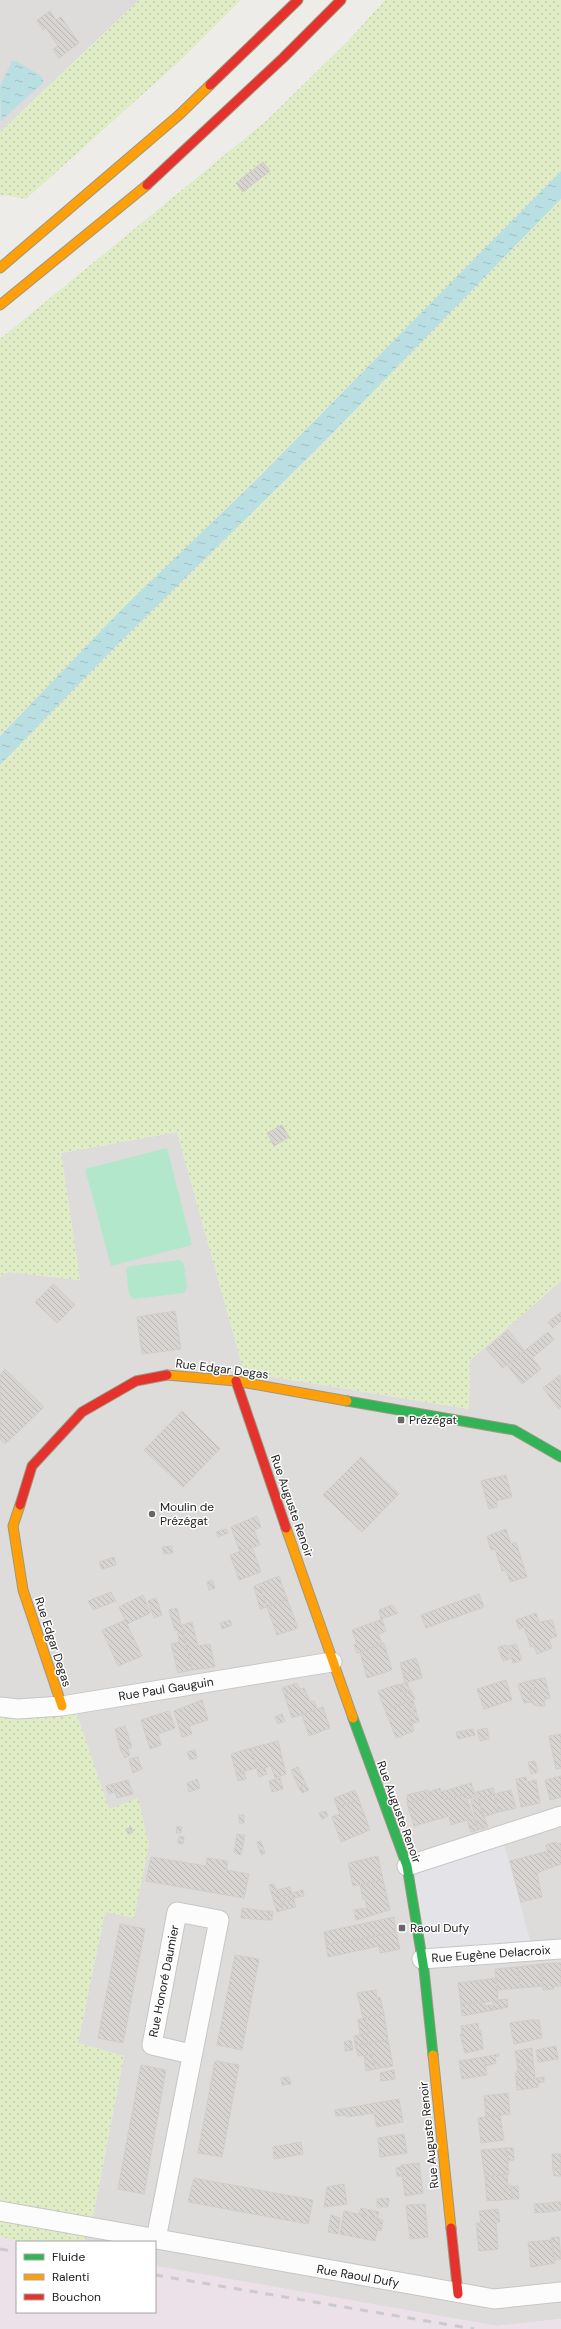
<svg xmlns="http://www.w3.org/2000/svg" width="561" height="2329" font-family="'DM Sans',sans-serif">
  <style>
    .residential { fill: #dddcda }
    .railway { fill: #ece0e9 }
    .grass { fill: url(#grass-dots) }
    .pitch { fill: #b2e7cb }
    .plaza { fill: #e3e3e8 }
    .water { fill: url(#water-ripples) }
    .building { fill: url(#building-back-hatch); stroke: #d1cdca }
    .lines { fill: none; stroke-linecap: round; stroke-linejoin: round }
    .street-casing { stroke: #c7c6c5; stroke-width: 21 }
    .fast-casing { stroke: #99987f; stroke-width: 11 }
    .slow-casing { stroke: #99987f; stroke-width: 11 }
    .jam-casing { stroke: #99987f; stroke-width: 11 }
    .street { stroke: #fcfcfc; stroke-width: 19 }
    .fast { stroke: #30b455; stroke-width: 9 }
    .slow { stroke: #ff9f0a; stroke-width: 9 }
    .jam { stroke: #e5322d; stroke-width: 9 }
    .rail { stroke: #cbcbca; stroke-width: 3; stroke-dasharray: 8 8; stroke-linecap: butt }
    .poi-dot { fill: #686766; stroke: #fff; stroke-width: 1.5 }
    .labels { text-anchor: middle; stroke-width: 3; stroke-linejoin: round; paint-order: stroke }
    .street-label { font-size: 12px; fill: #202020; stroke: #fff }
    .poi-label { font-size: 12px; fill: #202020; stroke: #fff; text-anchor: start }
  </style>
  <defs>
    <pattern id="grass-dots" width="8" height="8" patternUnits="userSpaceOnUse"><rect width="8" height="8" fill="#dfecc6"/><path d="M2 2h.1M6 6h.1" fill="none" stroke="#bfcaaa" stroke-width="1.8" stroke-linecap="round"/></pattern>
    <pattern id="water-ripples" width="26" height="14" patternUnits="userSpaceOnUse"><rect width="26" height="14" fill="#badfe3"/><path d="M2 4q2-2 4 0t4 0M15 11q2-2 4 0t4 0" fill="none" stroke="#a0bfc2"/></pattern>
    <pattern id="building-back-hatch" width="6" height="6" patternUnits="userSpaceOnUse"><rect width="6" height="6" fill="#d7d4d1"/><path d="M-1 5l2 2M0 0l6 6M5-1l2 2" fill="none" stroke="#b8b6b3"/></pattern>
  </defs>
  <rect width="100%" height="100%" fill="#eeece9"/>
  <!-- residential -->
  <path class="residential" d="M0 0H139L0 132Z
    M177 1132 244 1372 469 1409 470 1360 561 1281V2319L497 2326 155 2266V2242H85L93 2216 124 2056 78 2043 105 1912 109 1809 76 1712 0 1714V1277L8 1272 80 1280 61 1153Z"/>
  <!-- railway -->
  <path class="railway" d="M0 2237 24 2242H17V2312H155V2266L497 2326 561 2319V2329H0Z"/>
  <!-- grass -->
  <path class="grass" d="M139 0H241L183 58 26 199 3 195 0 196V132Z
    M385 0H561V171L256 480 122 609 0 736V339L265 122 348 41Z
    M561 199V1281L470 1360 469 1409 244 1372 177 1132 61 1153 80 1280 8 1272 0 1277V765L114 648 319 447Z
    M76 1712 109 1809 138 1798 149 1845 134 1918 105 1912 78 2043 124 2056 93 2216 85 2242H24L0 2237V1714Z"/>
  <!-- pitch -->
  <path class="pitch" d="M167 1148 192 1245 111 1266 85 1169Z
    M180 1260 184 1264 187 1288 184 1293 134 1299 129 1295 126 1269 130 1266Z"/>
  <!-- plaza -->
  <path class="plaza" d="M502 1836 533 1951 422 1959 407 1866Z"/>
  <!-- water -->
  <path class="water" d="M12 61H16L41 76 44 82 1 121 0 86Z
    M561 171V199L319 447 114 648 0 765V736L122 609 256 480Z"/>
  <!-- building -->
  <path class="building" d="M50 11 56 20 61 17 79 43 59 58 53 49 58 46 46 28 43 30 37 20Z
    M263 162 270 171 243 192 236 183Z
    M282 1125 289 1137 274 1146 267 1133Z
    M53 1284 75 1305 57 1323 35 1302Z
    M175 1311 181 1349 142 1354 137 1317Z
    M561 1312V1321L553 1328 548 1322Z
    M508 1330 525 1351 503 1368 486 1349Z
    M548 1332 554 1340 532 1358 541 1369 522 1384 507 1365Z
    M5 1369 44 1407 5 1444 0 1439V1375Z
    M560 1375 561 1407 559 1409 543 1388Z
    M182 1411 220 1449 183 1487 144 1450Z
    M361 1457 399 1494 362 1532 323 1495Z
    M506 1475 512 1497 496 1501 497 1507 489 1509 481 1481Z
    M257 1516 261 1527 254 1530 260 1545 240 1552 231 1527Z
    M226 1529 228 1533 218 1537 216 1532Z
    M506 1529 511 1544 516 1542 527 1577 510 1582 506 1570 502 1571 495 1549 491 1550 487 1536Z
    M172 1546 173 1553 164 1554 162 1547Z
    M252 1547 261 1572 239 1580 230 1555Z
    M114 1557 116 1565 102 1569 99 1562Z
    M279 1576 287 1599 267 1607 259 1584Z
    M212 1580 215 1588 209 1590 207 1582Z
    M259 1584 267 1607 260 1609 254 1586Z
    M111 1592 116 1601 93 1610 88 1601Z
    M479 1594 484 1607 426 1628 421 1615Z
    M143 1595 150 1613 127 1624 119 1607Z
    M156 1598 162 1615 154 1618 148 1601Z
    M287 1599 298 1628 277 1635 267 1607Z
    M392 1605 398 1613 381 1619 379 1610Z
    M177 1608 192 1670 178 1673 171 1644 179 1642 178 1633V1630L175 1631 169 1610Z
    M536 1613 539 1622 552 1620 557 1636 549 1639 552 1648 537 1654 534 1646 531 1647 524 1627 519 1629 516 1620Z
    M382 1619 386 1631 379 1634 374 1622Z
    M125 1620 142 1656 118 1666 102 1630Z
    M230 1620 232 1625 222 1629 220 1623Z
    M192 1622 198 1646 210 1644 215 1667 192 1670 182 1625Z
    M374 1622 382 1644 357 1653 354 1645 357 1644 352 1630Z
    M384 1643 392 1670 367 1678 360 1652Z
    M516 1644 522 1660 513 1663 508 1646Z
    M506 1645 510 1659 503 1661 498 1647Z
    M416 1658 420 1669 403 1674 400 1663Z
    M420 1669 422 1678 405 1683 403 1674Z
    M545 1678 550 1698 544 1700 545 1706H536L531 1702 530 1691 535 1690 533 1680Z
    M506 1680 512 1700 484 1709 477 1689Z
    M533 1680 535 1690 530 1691 531 1702 524 1703 518 1684Z
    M407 1682 410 1691 403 1693 400 1685Z
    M297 1683 300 1689 284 1694 282 1688Z
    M399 1684 403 1693 411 1690 415 1699 385 1710 378 1691Z
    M304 1688 310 1702 314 1701 317 1709 292 1718 284 1694Z
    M202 1700 208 1720 189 1726 192 1734 182 1737 174 1711Z
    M413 1700 419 1721 412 1724 409 1715 414 1712 410 1701Z
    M410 1701 414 1712 409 1715 414 1731 396 1738 385 1710Z
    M323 1707 330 1728 309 1736 302 1715Z
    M169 1711 175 1728 158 1734 161 1745 150 1749 141 1720Z
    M282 1714 285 1721 278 1724 275 1717Z
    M125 1726 132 1747 121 1751 115 1729Z
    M487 1728 489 1739 480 1741 477 1730Z
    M473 1729 475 1735 458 1739 456 1732Z
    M561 1734V1768L556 1769 549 1736Z
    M278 1741 286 1774 275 1778 271 1766 257 1770 251 1748Z
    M251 1748 257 1768 236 1773 231 1754Z
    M128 1749 130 1755 125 1758 121 1751Z
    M195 1750 197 1758 190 1760 187 1752Z
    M138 1757 142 1769 133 1773 129 1759Z
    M535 1761 538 1772 531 1774 528 1762Z
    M298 1767 306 1784 299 1788 291 1770Z
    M265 1768 267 1774 259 1777 257 1770Z
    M244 1772 246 1779 238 1781 236 1773Z
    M561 1776V1797L550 1800 545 1780Z
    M526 1777 527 1782 536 1780 540 1803 521 1807 516 1779Z
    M280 1778 283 1789 272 1792 269 1781Z
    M197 1779 200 1788 189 1792 187 1783Z
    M128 1780 133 1794 117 1798 113 1784Z
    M471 1783 476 1797 467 1799 465 1794 444 1800 441 1792Z
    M113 1784 115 1792 109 1794 106 1786Z
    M306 1784 309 1790 302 1793 299 1788Z
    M440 1788 444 1800 465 1794 478 1830 471 1832 467 1820 451 1825 449 1816 414 1826 407 1803 430 1797 429 1792Z
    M493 1788 494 1794 478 1798 476 1792Z
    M355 1790 359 1800 337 1807 334 1798Z
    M428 1790 430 1797 407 1803V1795Z
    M511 1790 516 1808 499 1812 494 1794Z
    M494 1794 499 1812 483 1817 478 1798Z
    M478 1798 488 1827 478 1830 471 1800Z
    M359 1800 370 1830 341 1842 332 1817 340 1814 337 1807Z
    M326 1811 328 1816 322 1819 319 1813Z
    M239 1815H244V1823H239Z
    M177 1826 182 1827 181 1833H176Z
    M131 1827 133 1832 128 1834 126 1829Z
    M237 1834 245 1835 241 1855 234 1853Z
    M179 1836 184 1837 183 1844 178 1843Z
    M261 1841 265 1853 261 1855 257 1842Z
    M556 1842 557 1844 561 1843V1864L552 1867 546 1845Z
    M548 1851 552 1867 537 1873 542 1897 521 1902 510 1861Z
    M378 1856 383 1880 353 1886 348 1863Z
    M151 1857 206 1866 207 1858 228 1861 226 1870 249 1874 244 1898 146 1881Z
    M383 1880 390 1910 356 1920 354 1910 367 1908 365 1899H363L360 1885Z
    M274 1884 278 1897 292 1894 294 1900 281 1902 283 1910 277 1912 269 1885Z
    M290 1887 292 1894 278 1897 276 1890Z
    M303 1890 304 1896 293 1898 292 1893Z
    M294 1900 296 1907 283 1910 281 1902Z
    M242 1908 264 1911H270L267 1920 241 1918Z
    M270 1911H273L272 1920H267Z
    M394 1917 396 1932 326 1945 324 1932Z
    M120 1924 145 1929 123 2043 98 2038Z
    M396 1932 400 1949 380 1953 379 1946 328 1957 326 1945Z
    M235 1955 259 1959 242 2050 217 2045Z
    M554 1963H561V1986H554V1989L543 1990 541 1964Z
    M541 1964 543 1986 520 1988 518 1967Z
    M518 1967 520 1988 497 1990 495 1969Z
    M496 1978 499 2009 494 2010 493 2001 461 2004 458 1983Z
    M376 1990 377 1998 380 1997 384 2014 363 2018 357 1993Z
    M507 1999 508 2007 499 2009 498 2000Z
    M485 2002V2006L493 2005 494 2010 462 2016 461 2004Z
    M384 2014 388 2040 355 2045 354 2036 369 2033 365 2018Z
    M365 2018 369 2033 360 2035 358 2019Z
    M530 2020H539L542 2038 514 2044 510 2023Z
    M478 2023 479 2031 481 2030 483 2049 465 2053 460 2034H462L461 2026Z
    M351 2040 352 2045 345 2046 344 2042Z
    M388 2040 393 2066 375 2069 372 2054 358 2056 355 2045Z
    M352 2045 353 2050 345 2051V2046Z
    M556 2046 558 2059 538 2062 536 2050Z
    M532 2048 533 2061 517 2063 515 2051Z
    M372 2054 375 2069 366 2071 364 2055Z
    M499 2054V2056L495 2057 496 2063 486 2066 484 2057Z
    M484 2057 487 2075 462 2079 459 2061Z
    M215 2061 239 2065 222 2157 198 2153Z
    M533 2061 534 2069 518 2072 517 2063Z
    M141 2065 166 2070 144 2194 118 2189Z
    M534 2069 535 2078 516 2081 515 2072Z
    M394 2070 395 2079 381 2081 380 2073Z
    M289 2077 291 2084 282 2085 281 2078Z
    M544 2077V2082L538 2083V2087L517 2090 516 2081Z
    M508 2093 510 2114 486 2117 484 2096Z
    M399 2099 403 2122 377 2127 374 2113 347 2117V2115L336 2116 335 2110Z
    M500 2115 504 2140 481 2143 478 2118Z
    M404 2134 407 2153 380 2157 378 2138Z
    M301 2142 303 2154 274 2159 273 2147Z
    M506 2148 509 2174 485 2177 481 2150Z
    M506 2148H513L514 2160 508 2161Z
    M552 2154H561V2168L553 2169Z
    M419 2163 423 2193 405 2196 401 2165Z
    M401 2167 403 2176H397L396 2168Z
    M561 2168V2176H554L553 2169Z
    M507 2174 508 2186 511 2185 513 2199 487 2201 485 2177Z
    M194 2178 313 2200 308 2224 188 2202Z
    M344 2184 347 2204 324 2207 327 2187Z
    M518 2186 519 2199H513L511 2187Z
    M389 2198 388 2207H377V2199Z
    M555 2202H561V2210L549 2212 548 2203Z
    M548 2203 549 2212 535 2213 534 2204Z
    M425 2204 428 2237 410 2239 406 2205Z
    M361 2208 379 2212 377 2218 359 2214Z
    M498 2209 500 2222 496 2223 498 2249 479 2251 476 2223H481L479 2211Z
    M344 2211 380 2219 375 2241 340 2234Z
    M331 2215 340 2218 338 2234 328 2232Z
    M380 2220H383L381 2231 378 2230Z
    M559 2237 561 2259 554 2260 551 2238Z
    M552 2240 555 2263 531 2267 528 2242Z"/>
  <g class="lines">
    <defs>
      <path id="street" d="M0 1707 18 1709 62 1706 332 1662
        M407 1866 561 1816
        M422 1959 561 1949
        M0 2211 494 2299 561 2292
        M156 2239 219 1920 177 1912 152 2045 191 2054"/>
      <path id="fast" d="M347 1401 514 1430 561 1457
        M353 1718 407 1866 424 1970 433 2055"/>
      <path id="slow" d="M0 268 179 115 210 85
        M0 305 147 185
        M167 1375 236 1381 347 1401
        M20 1505 13 1526 23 1590 62 1706
        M286 1528 353 1718
        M433 2055 451 2228"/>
      <path id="jam" d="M210 85 298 0
        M147 185 283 58 341 0
        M236 1381 286 1528
        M20 1505 32 1466 82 1412 136 1381 167 1375
        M451 2228 458 2294"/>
    </defs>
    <!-- street casing -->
    <use href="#street" class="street-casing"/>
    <!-- fast casing -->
    <use href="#fast" class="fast-casing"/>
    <!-- slow casing -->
    <use href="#slow" class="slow-casing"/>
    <!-- jam casing -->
    <use href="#jam" class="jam-casing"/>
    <!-- street -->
    <use href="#street" class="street"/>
    <!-- fast -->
    <use href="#fast" class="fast"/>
    <!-- slow -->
    <use href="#slow" class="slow"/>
    <!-- jam -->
    <use href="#jam" class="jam"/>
    <!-- rail -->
    <path class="rail" d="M0 2249 17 2252
      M155 2275 474 2329"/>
  </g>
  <!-- markers -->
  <g class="poi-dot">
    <rect x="397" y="1416" width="8" height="8" rx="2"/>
    <circle cx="152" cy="1514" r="4"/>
    <rect x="398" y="1924" width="8" height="8" rx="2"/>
  </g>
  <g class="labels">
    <!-- street labels -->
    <g class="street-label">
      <text transform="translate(222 1369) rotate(7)" y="4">Rue Edgar Degas</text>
      <text transform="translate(292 1506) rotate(71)" y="4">Rue Auguste Renoir</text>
      <text transform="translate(53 1642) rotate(72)" y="4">Rue Edgar Degas</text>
      <text transform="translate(166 1689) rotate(-9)" y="4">Rue Paul Gauguin</text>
      <text transform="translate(399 1812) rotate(70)" y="4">Rue Auguste Renoir</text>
      <text transform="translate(491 1954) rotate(-4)" y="4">Rue Eugène Delacroix</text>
      <text transform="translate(164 1981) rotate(-79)" y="4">Rue Honoré Daumier</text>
      <text transform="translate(429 2135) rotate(-96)" y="4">Rue Auguste Renoir</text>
      <text transform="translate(358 2276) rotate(10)" y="4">Rue Raoul Dufy</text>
    </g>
    <!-- poi labels -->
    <g class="poi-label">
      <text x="409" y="1424">Prézégat</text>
      <text x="160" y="1511">Moulin de<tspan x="160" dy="14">Prézégat</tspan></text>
      <text x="410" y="1932">Raoul Dufy</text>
    </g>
  </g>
  <!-- legend -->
  <rect x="16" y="2241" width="140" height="72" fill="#ffffff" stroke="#a6a6a6"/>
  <rect x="24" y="2254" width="20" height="6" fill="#30b455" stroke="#a6a6a6"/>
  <text x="52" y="2261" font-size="12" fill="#202020">Fluide</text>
  <rect x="24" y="2274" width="20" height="6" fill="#ff9f0a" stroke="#a6a6a6"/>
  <text x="52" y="2281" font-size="12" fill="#202020">Ralenti</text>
  <rect x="24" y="2294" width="20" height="6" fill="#e5322d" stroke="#a6a6a6"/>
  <text x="52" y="2301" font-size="12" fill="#202020">Bouchon</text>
</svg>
